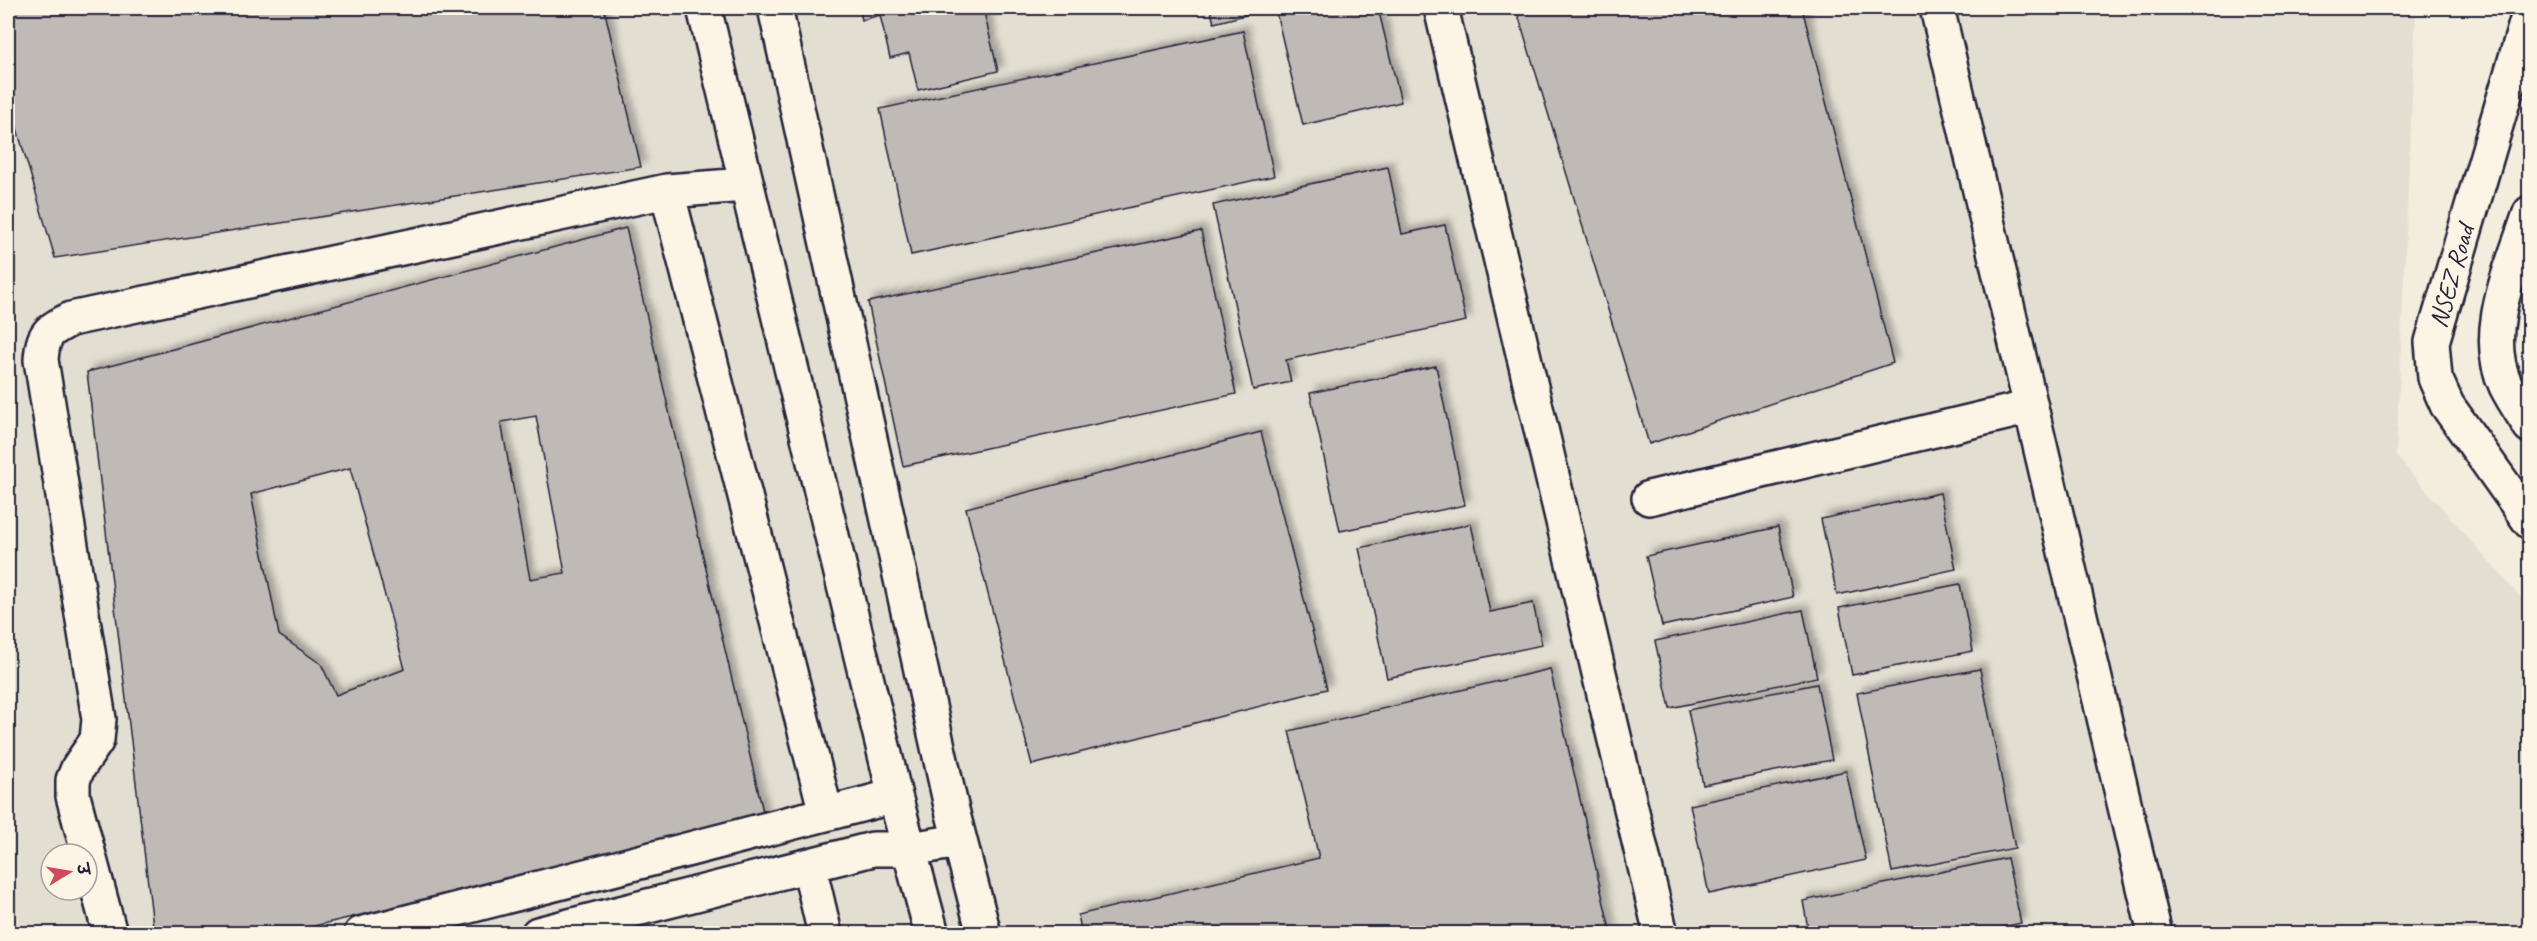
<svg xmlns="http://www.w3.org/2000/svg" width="2537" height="941" font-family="Caveat,'Playpen Sans Deva',sans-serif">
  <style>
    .built { fill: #e3ded2; fill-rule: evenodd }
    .building { fill: #bfbab6; stroke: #22223b; stroke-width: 1.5; fill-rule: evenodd; filter: url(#shadow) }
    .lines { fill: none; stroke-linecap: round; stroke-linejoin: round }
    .minor-casing { stroke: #22223b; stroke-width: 38 }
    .minor { stroke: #fcf5e5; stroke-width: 33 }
    .labels { text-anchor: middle; stroke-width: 6; stroke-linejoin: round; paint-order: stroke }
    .street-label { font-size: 26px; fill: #22223b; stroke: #fcf5e5 }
  </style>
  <defs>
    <filter id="shadow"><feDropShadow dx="5.5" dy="-5.5" stdDeviation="3" flood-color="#0004"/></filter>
  </defs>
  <rect width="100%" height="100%" fill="#f3edde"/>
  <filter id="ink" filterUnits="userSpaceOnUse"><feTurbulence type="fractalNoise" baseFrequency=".0167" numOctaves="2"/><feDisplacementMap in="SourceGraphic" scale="12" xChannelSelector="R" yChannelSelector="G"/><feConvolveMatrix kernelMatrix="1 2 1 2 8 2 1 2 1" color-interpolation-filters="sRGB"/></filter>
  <g filter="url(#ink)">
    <!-- built -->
    <path class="built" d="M8 8H2416L2396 456 2529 607V933H8ZM51 854H87V890H51Z"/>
    <!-- building -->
    <path class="building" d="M30 8H604L641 167 55 258 8 98V13Z
      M859 8H983L998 71 918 90 909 53 890 58 880 15 862 20Z
      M1210 8H1252L1253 13 1214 23Z
      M1275 8H1378L1401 102 1303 125Z
      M1516 8H1802L1893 363 1649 444Z
      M1243 31 1274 176 911 255 880 109Z
      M1388 167 1402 234 1445 225 1466 321 1286 360 1291 382 1253 390 1213 205Z
      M626 228 765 820 280 934H154L87 372ZM536 416 565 573 530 579 501 422ZM350 468 405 669 336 695 321 664 279 635 251 494Z
      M1201 231 1236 394 903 466 868 302Z
      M1436 366 1465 505 1340 531 1310 393Z
      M1261 432 1327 689 1032 765 966 508Z
      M1940 493 1956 569 1837 595 1821 519Z
      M1471 524 1490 612 1533 603 1542 645 1387 678 1359 548Z
      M1778 527 1793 597 1662 626 1646 556Z
      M1960 584 1973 651 1852 675 1839 608Z
      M1803 610 1817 677 1670 708 1655 641Z
      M1550 669 1611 934H1082L1078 915 1319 858 1289 731Z
      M1980 669 2015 848 1892 872 1857 693Z
      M1817 684 1832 760 1703 785 1688 710Z
      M1846 771 1866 860 1709 894 1690 805Z
      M2007 858 2021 923 1971 934H1809L1803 901Z"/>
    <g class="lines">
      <defs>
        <path id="minor" d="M704 8 895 796 932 934
          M775 8 951 806 984 934
          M1441 8 1661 934
          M1937 8 2155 934
          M2530 10 2432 342 2435 378 2447 405 2530 522
          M667 191 826 813
          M2530 213C2513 266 2480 332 2506 386 2513 400 2522 413 2530 426
          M1649 498 2031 407
          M809 866 825 934
          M110 934 73 796V780L78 768 97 740 99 719 41 360C43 334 47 331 71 319L667 191 745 185
          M361 934 895 796
          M538 934 873 849H909L960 841"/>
      </defs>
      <!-- minor casing -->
      <use href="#minor" class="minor-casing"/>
      <!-- minor -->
      <use href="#minor" class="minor"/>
    </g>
  </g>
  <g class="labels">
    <!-- street labels -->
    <g class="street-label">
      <text transform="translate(2451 276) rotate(-74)" y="9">NSEZ Road</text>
    </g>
  </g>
  <!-- margin -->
  <rect width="2537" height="941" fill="none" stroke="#fcf5e5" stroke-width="30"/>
  <rect x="15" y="15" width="2507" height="911" fill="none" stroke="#22223b" stroke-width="2" filter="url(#ink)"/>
  <!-- north arrow -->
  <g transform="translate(69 872) rotate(79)"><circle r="28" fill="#fcf5e5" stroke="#a5a1a1" stroke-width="1.5"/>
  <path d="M0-4.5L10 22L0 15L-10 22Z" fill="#d1495b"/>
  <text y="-9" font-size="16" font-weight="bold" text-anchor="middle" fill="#22223b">उ</text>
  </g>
</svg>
